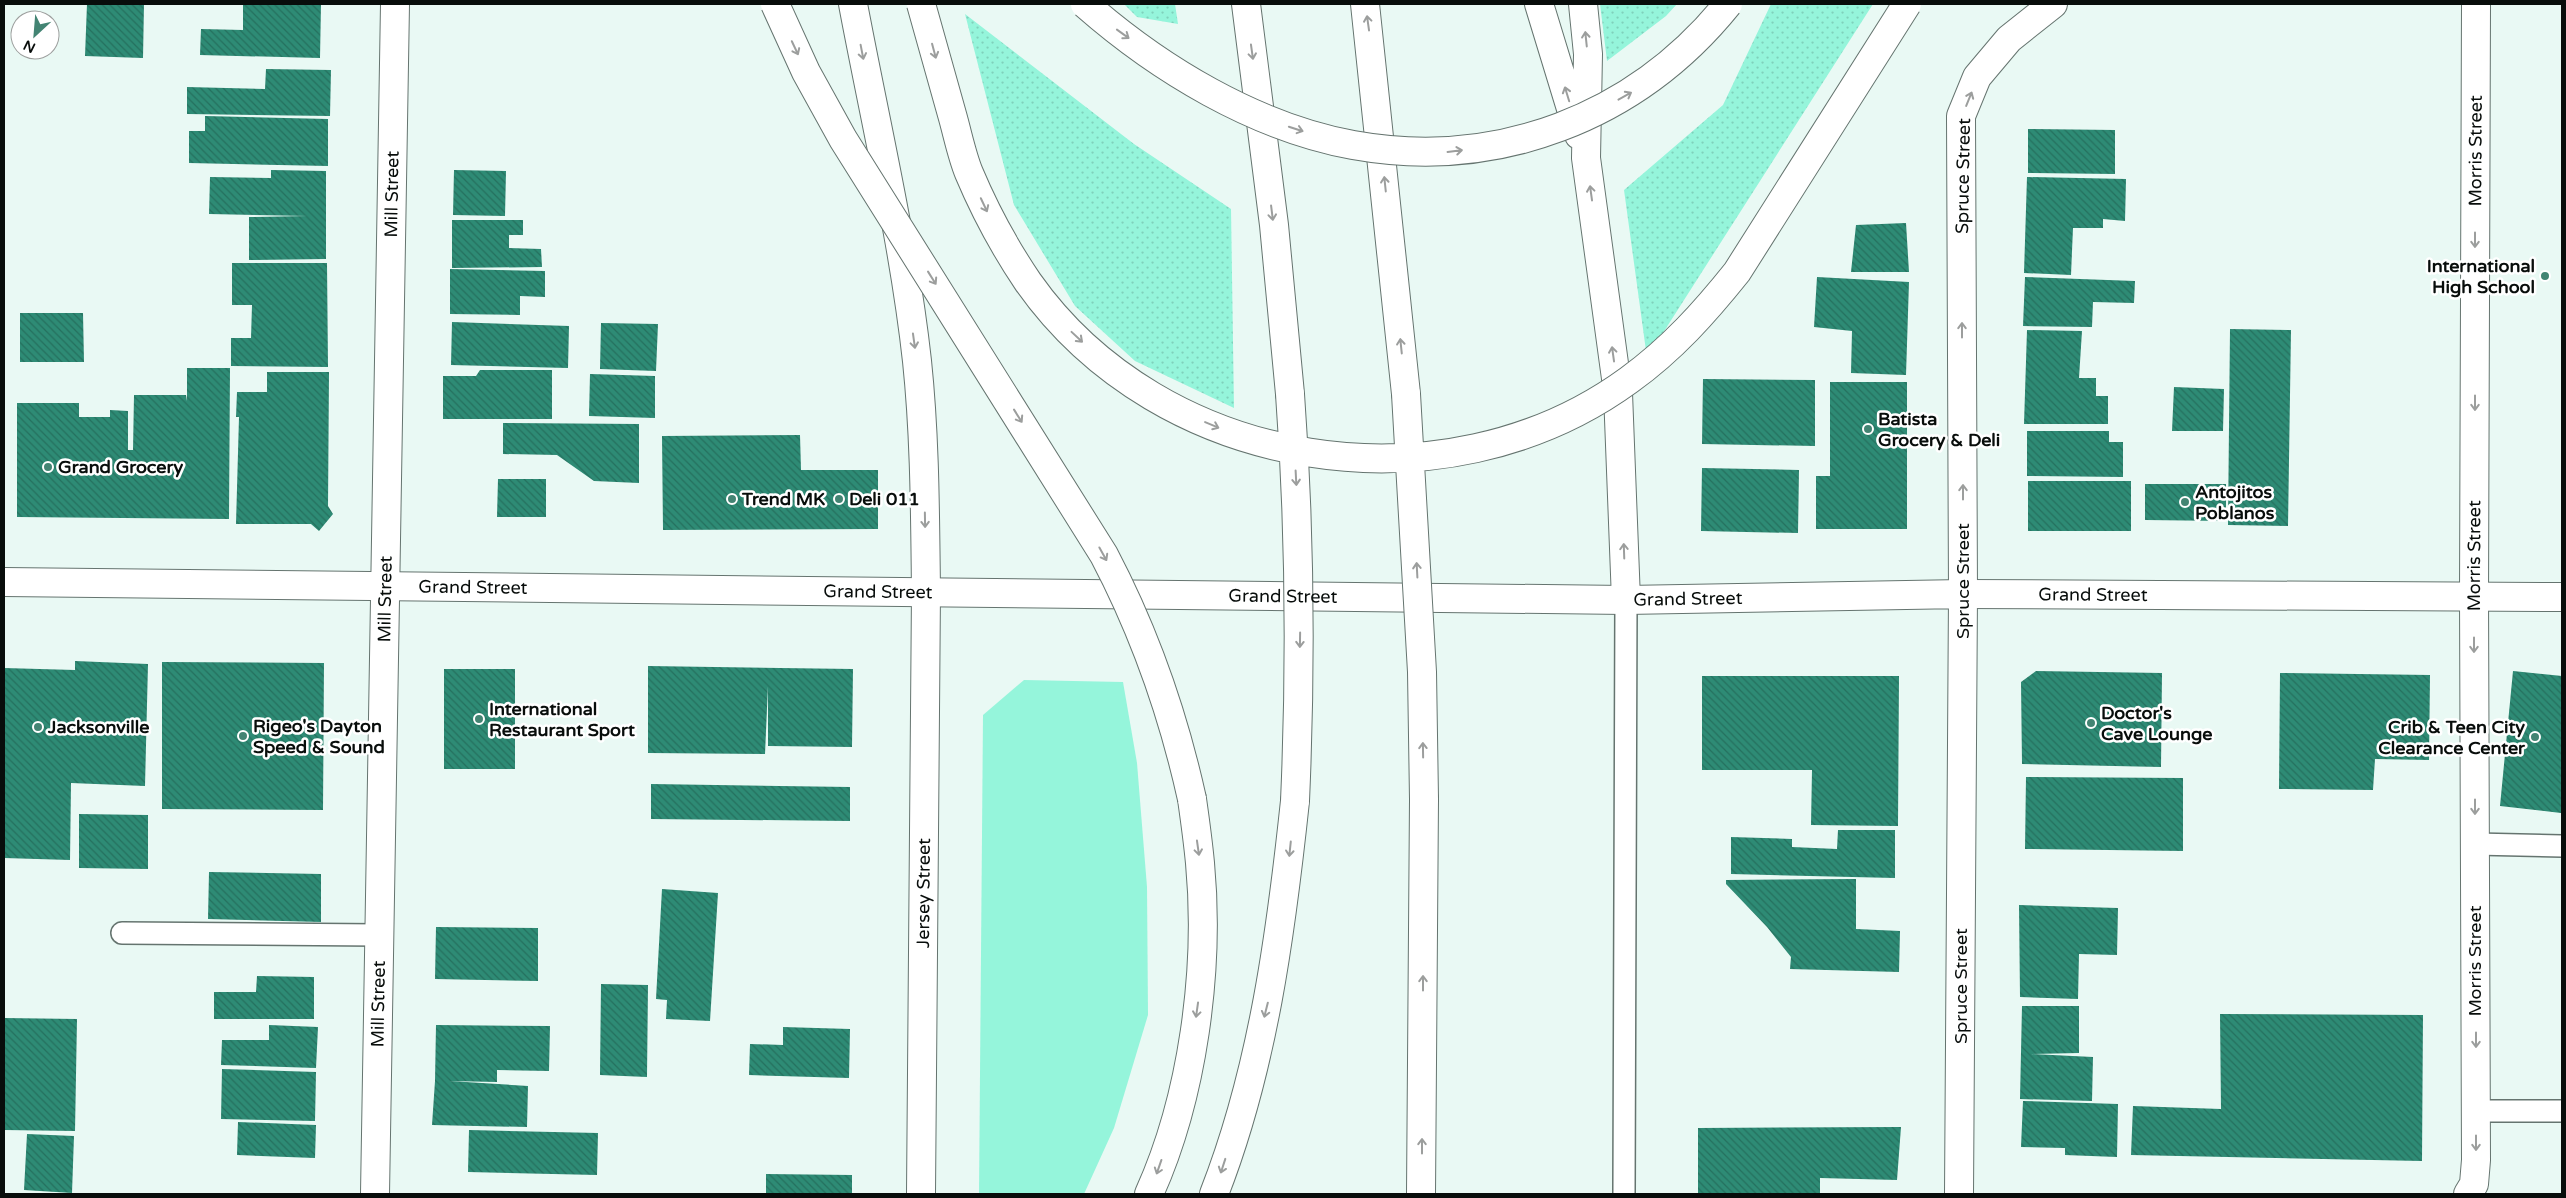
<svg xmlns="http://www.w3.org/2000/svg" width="2566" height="1198" font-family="'Varela Round',sans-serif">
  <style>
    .grass { fill: url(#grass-dots) }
    .green { fill: #95f5db }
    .building { fill: url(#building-back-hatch) }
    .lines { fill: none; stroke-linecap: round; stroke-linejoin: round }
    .service-casing { stroke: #65746f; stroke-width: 24 }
    .minor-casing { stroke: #65746f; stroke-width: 30 }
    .tertiary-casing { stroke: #65746f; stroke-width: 30 }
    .secondary-casing { stroke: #65746f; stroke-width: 30 }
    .motorway-casing { stroke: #65746f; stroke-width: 30 }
    .service { stroke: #fff; stroke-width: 21 }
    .minor { stroke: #fff; stroke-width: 28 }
    .tertiary { stroke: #fff; stroke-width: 28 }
    .secondary { stroke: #fff; stroke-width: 28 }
    .motorway { stroke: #fff; stroke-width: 28 }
    .motorway-bridge-casing { stroke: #65746f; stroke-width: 30; stroke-linecap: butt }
    .motorway-bridge { stroke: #fff; stroke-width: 28 }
    .oneway { stroke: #9c9e9d }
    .poi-dot { fill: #438473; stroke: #fff; stroke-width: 2 }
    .labels { text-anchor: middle; stroke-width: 5; stroke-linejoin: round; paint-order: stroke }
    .street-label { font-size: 18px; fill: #080d0b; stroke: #fff }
    .poi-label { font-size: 18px; font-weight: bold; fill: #080d0b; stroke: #fff; text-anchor: start }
  </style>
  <defs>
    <pattern id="grass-dots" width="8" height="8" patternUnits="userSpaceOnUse" patternTransform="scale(1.25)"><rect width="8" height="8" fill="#95f5db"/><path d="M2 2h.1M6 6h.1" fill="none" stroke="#7fd1bb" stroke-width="1.8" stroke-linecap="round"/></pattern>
    <pattern id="building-back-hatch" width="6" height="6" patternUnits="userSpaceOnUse" patternTransform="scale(1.25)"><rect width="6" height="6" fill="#2e8b75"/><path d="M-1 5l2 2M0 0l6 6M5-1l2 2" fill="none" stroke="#25705e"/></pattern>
  </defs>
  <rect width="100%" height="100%" fill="#e9f9f4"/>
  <!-- grass -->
  <path class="grass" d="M1124 4H1175L1178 24 1137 17Z
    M1600 4H1677L1666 16 1607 61Z
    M1771 4H1873L1647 358 1624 190 1723 105Z
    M965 14 1134 144 1231 209 1234 408 1135 361 1075 306 1014 205Z"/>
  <!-- green -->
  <path class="green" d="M1024 680 1123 682 1137 763 1147 887 1148 1015 1114 1128 1084 1194H979L983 715Z"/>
  <!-- building -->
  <path class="building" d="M87 4H144L143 58 85 56Z
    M243 4H321L320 58 200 55 201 29 243 30Z
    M266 69 331 70 330 116 187 114V87L265 89Z
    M205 116 328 119V166L189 163V131H205Z
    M2028 129 2115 130V174L2028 173Z
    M271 170 326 171V259L249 260V217L307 216 209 214 210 177 271 178Z
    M454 170 506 171 505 216 453 215Z
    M2027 177 2126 179 2125 221 2103 219V228H2073L2071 275 2024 273Z
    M452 220H523V235H509V248L541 249 542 267 452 268Z
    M1906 223 1909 272H1851L1856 225Z
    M232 263H327L328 367 231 366V338H251L252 305H232Z
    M450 269 545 271V297L520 296V315L450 314Z
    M1817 277 1909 282 1906 375 1851 373 1852 331 1814 327Z
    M2025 277 2135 281 2134 303 2093 302 2092 327 2023 326Z
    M20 313H83L84 362H20Z
    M452 322 569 326 568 368 451 365Z
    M601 323 658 324 656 371 600 369Z
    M2230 329 2291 330 2288 526 2228 525Z
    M2027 330 2082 331 2079 378H2096V396H2108V424H2024Z
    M187 368H230L229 519 17 517V403H79V417H110V410L128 411V450H133L134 395H186L187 401Z
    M480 370H552V419H443V376H476Z
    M267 372H329L328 506 333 514 319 531 311 524H236L239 417H236L237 392H267Z
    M590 374 655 376V418L589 416Z
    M1703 379 1815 380V446L1702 444Z
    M1830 382H1907V529H1816V476H1830Z
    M2174 387 2224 389 2223 431H2172Z
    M503 423 639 424V483L594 481 557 455 503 454Z
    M2027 431H2109V442H2123V477L2027 476Z
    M800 435 801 470H878V529L663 530 662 436Z
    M1702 468 1799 470 1798 533 1701 531Z
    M498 479H546V517H497Z
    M2028 481H2131V531H2028Z
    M2145 484H2226V521L2145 520Z
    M75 661 148 664 145 786 71 783 70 860 4 858V668L75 670Z
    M162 662 324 663 323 810 162 809Z
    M648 666 853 669 852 747 768 746V686L765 754 648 753Z
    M444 669H515V769H444Z
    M2036 671 2162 673 2161 767 2022 764 2021 682Z
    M2513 671 2562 676 2561 813 2500 806Z
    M2280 673 2430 675 2429 760 2375 759 2373 790 2279 789Z
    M1702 676H1899L1898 826 1811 825 1812 770H1702Z
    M2026 777 2183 778V851L2025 849Z
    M651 784 850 787V821L651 819Z
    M79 814 148 815V869L79 868Z
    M1838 830H1895V878L1731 874V837L1792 839V847L1837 849Z
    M209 872 321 874V922L208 919Z
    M1856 879V929L1900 931 1899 972 1790 969 1791 957 1767 927 1726 884V880Z
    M662 889 718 893 710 1021 666 1019 667 1000 656 999Z
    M2019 905 2118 908 2117 955 2079 954 2078 999 2020 997Z
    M436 927 538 928V981L435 979Z
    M257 976 314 977V1019H214V992H256Z
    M601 984 648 985 647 1077 600 1075Z
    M2022 1006H2079V1053L2031 1054 2093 1057 2092 1101 2020 1099Z
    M2220 1014 2423 1015 2422 1161 2131 1155 2133 1106 2221 1109Z
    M4 1018 77 1019 75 1131 4 1130Z
    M269 1025 318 1027 316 1068 221 1065 222 1040H269Z
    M436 1025 550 1026 549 1071 497 1070V1082L449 1081 528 1086 527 1127 432 1125 435 1081Z
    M783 1027 850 1029 849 1078 749 1075 750 1044 783 1045Z
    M222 1069 316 1072 315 1121 221 1119Z
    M2023 1101 2118 1104 2117 1157 2065 1155V1148L2021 1147Z
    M238 1122 316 1125 315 1158 237 1155Z
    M1901 1127 1897 1180 1820 1178V1194H1698V1128Z
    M469 1130 598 1133 597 1175 468 1172Z
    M27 1134 74 1136 72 1193 24 1190Z
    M766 1174 852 1175V1194H766Z"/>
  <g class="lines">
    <defs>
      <path id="service" d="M2475 844 2562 846
        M122 933 379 935
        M2476 1111H2562
        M1624 1194 1626 600"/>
      <g id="minor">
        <path d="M1963 594 1961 116 1977 77 2009 39 2053 4"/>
        <path id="s1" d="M375 1194 395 4"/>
        <path id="s2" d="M921 1194 926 591"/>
        <path id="s3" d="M2468 1194 2474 1184 2476 1160 2474 596 2476 4"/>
      </g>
      <g id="tertiary">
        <path id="s4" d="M1963 594 2562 597"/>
      </g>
      <g id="secondary">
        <path id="s5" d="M4 582 1626 600 1963 594 1959 1194"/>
      </g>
      <path id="motorway" d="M853 4C875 121 904 243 917 361 925 437 925 514 926 591
        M1246 4 1274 225 1290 394
        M1365 4 1406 394
        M1539 4 1579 135
        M1583 4 1588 54 1586 158 1618 393 1626 600
        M1149 1194C1193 1097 1210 969 1200 863 1198 842 1195 820 1192 799
        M1214 1194C1263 1069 1281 933 1295 801
        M1421 1194 1424 799"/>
    </defs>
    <!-- service casing -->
    <use href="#service" class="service-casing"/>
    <!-- minor casing -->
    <use href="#minor" class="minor-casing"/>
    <!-- tertiary casing -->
    <use href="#tertiary" class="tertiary-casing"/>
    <!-- secondary casing -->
    <use href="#secondary" class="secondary-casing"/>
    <!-- motorway casing -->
    <use href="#motorway" class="motorway-casing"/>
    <!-- service -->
    <use href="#service" class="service"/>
    <!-- minor -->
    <use href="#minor" class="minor"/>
    <!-- tertiary -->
    <use href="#tertiary" class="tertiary"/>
    <!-- secondary -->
    <use href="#secondary" class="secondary"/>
    <!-- motorway -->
    <use href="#motorway" class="motorway"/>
    <defs>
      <path id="motorway-bridge" d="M775 4 806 72 843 139 1104 555C1145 633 1173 713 1192 799
        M921 4C932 42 942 80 953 118 958 136 962 156 969 173 985 211 1005 248 1028 282 1161 471 1444 515 1629 380 1672 349 1705 312 1737 272L1907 4
        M1085 4C1159 69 1255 127 1353 145 1497 171 1636 118 1728 4
        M1290 394C1300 530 1301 665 1295 801
        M1406 394 1422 672 1424 799"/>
    </defs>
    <!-- motorway-bridge casing -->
    <use href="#motorway-bridge" class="motorway-bridge-casing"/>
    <!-- motorway-bridge -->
    <use href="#motorway-bridge" class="motorway-bridge"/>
  </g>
  <!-- one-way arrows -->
  <defs><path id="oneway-shaft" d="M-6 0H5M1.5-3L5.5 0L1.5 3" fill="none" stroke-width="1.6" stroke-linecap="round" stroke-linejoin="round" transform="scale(1.25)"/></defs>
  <g class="oneway">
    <use href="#oneway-shaft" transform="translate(1368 23) rotate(-98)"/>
    <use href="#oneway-shaft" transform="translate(1123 34) rotate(36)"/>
    <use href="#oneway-shaft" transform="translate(1586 39) rotate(-96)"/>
    <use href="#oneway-shaft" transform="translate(795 48) rotate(65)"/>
    <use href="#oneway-shaft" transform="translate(934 51) rotate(75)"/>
    <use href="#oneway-shaft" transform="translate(862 52) rotate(79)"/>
    <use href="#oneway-shaft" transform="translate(1252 52) rotate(82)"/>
    <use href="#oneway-shaft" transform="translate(1567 94) rotate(-107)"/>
    <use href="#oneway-shaft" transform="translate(1625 96) rotate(-29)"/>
    <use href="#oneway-shaft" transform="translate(1969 99) rotate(-68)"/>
    <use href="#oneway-shaft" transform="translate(1296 129) rotate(18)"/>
    <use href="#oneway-shaft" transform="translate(1455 151) rotate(-7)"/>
    <use href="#oneway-shaft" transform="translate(1385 184) rotate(-96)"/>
    <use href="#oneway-shaft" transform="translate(1591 193) rotate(-98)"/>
    <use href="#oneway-shaft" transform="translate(984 205) rotate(65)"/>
    <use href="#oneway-shaft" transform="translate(1272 213) rotate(83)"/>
    <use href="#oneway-shaft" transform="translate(2475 240) rotate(90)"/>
    <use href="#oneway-shaft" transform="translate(932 278) rotate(58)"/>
    <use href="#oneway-shaft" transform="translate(1962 330) rotate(-90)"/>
    <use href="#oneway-shaft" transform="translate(1077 337) rotate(43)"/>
    <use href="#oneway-shaft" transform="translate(914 341) rotate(82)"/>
    <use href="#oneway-shaft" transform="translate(1401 346) rotate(-96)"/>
    <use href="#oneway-shaft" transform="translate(1613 354) rotate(-98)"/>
    <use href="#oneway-shaft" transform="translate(2475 403) rotate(90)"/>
    <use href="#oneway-shaft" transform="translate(1018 416) rotate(58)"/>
    <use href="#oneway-shaft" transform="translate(1212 425) rotate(23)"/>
    <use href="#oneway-shaft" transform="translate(1296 478) rotate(87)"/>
    <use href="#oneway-shaft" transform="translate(1963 492) rotate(-90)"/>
    <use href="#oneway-shaft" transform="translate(925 520) rotate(89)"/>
    <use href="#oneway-shaft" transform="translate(1624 551) rotate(-92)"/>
    <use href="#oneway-shaft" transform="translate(1103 554) rotate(61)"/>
    <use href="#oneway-shaft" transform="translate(1417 570) rotate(-93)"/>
    <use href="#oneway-shaft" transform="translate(1300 640) rotate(91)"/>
    <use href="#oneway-shaft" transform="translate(2474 645) rotate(90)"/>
    <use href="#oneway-shaft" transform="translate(1423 750) rotate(-91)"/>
    <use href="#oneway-shaft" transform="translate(2475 807) rotate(90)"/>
    <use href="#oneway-shaft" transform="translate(1198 848) rotate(82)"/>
    <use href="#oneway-shaft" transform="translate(1290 849) rotate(96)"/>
    <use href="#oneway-shaft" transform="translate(1423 983) rotate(-90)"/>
    <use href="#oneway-shaft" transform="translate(1197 1010) rotate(98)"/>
    <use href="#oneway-shaft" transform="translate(1266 1010) rotate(104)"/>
    <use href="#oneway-shaft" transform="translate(2476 1040) rotate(90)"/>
    <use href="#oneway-shaft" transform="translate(2476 1143) rotate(90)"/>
    <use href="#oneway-shaft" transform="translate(1422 1146) rotate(-90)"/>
    <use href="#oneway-shaft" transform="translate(1223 1166) rotate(108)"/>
    <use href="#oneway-shaft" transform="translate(1159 1167) rotate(109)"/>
  </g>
  <!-- markers -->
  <g class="poi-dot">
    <circle cx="2545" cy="276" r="5"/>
    <circle cx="1868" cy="429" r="5"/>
    <circle cx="48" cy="467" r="5"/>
    <circle cx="732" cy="499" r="5"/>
    <circle cx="839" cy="499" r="5"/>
    <circle cx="2185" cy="502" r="5"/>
    <circle cx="479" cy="719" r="5"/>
    <circle cx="2091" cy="723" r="5"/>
    <circle cx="38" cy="727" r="5"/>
    <circle cx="243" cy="736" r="5"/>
    <circle cx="2535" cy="737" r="5"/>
  </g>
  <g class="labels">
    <!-- street labels -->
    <g class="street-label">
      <text dy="6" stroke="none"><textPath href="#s3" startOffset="1045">Morris Street</textPath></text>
      <text transform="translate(1963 176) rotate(-89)" y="6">Spruce Street</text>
      <text dy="6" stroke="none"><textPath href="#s1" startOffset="1000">Mill Street</textPath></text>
      <text dy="6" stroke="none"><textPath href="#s3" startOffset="640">Morris Street</textPath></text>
      <text transform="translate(1963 581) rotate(-90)" y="6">Spruce Street</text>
      <text dy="6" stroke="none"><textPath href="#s5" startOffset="469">Grand Street</textPath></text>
      <text dy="6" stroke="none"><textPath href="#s5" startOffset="874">Grand Street</textPath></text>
      <text dy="6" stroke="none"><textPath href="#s4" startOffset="130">Grand Street</textPath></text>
      <text dy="6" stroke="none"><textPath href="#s5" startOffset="1279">Grand Street</textPath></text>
      <text dy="6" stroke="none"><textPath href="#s1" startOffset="595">Mill Street</textPath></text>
      <text dy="6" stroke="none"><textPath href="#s5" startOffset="1684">Grand Street</textPath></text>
      <text dy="6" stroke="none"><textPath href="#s2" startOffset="301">Jersey Street</textPath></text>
      <text transform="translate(2475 961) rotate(-90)" y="6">Morris Street</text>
      <text transform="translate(1961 986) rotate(-90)" y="6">Spruce Street</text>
      <text dy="6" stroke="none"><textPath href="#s1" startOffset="190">Mill Street</textPath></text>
    </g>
    <!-- poi labels -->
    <g class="poi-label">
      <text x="2535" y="272" text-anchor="end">International<tspan x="2535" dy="21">High School</tspan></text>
      <text x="1878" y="425">Batista<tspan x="1878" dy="21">Grocery &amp; Deli</tspan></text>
      <text x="58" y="473">Grand Grocery</text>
      <text x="2195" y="498">Antojitos<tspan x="2195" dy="21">Poblanos</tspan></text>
      <text x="742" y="505">Trend MK</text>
      <text x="849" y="505">Deli 011</text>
      <text x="489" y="715">International<tspan x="489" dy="21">Restaurant Sport</tspan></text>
      <text x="2101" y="719">Doctor's<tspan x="2101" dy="21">Cave Lounge</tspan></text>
      <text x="253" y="732">Rigeo's Dayton<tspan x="253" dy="21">Speed &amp; Sound</tspan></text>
      <text x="48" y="733">Jacksonville</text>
      <text x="2525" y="733" text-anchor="end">Crib &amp; Teen City<tspan x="2525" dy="21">Clearance Center</tspan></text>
    </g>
  </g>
  <!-- border -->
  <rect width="2566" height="1198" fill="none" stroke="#080d0b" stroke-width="10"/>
  <!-- north arrow -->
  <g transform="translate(35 35) rotate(206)"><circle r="24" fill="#ffffff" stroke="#9c9e9d"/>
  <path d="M0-4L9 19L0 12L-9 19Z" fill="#438473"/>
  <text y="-8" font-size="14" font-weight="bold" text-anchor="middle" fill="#080d0b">N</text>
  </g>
</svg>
